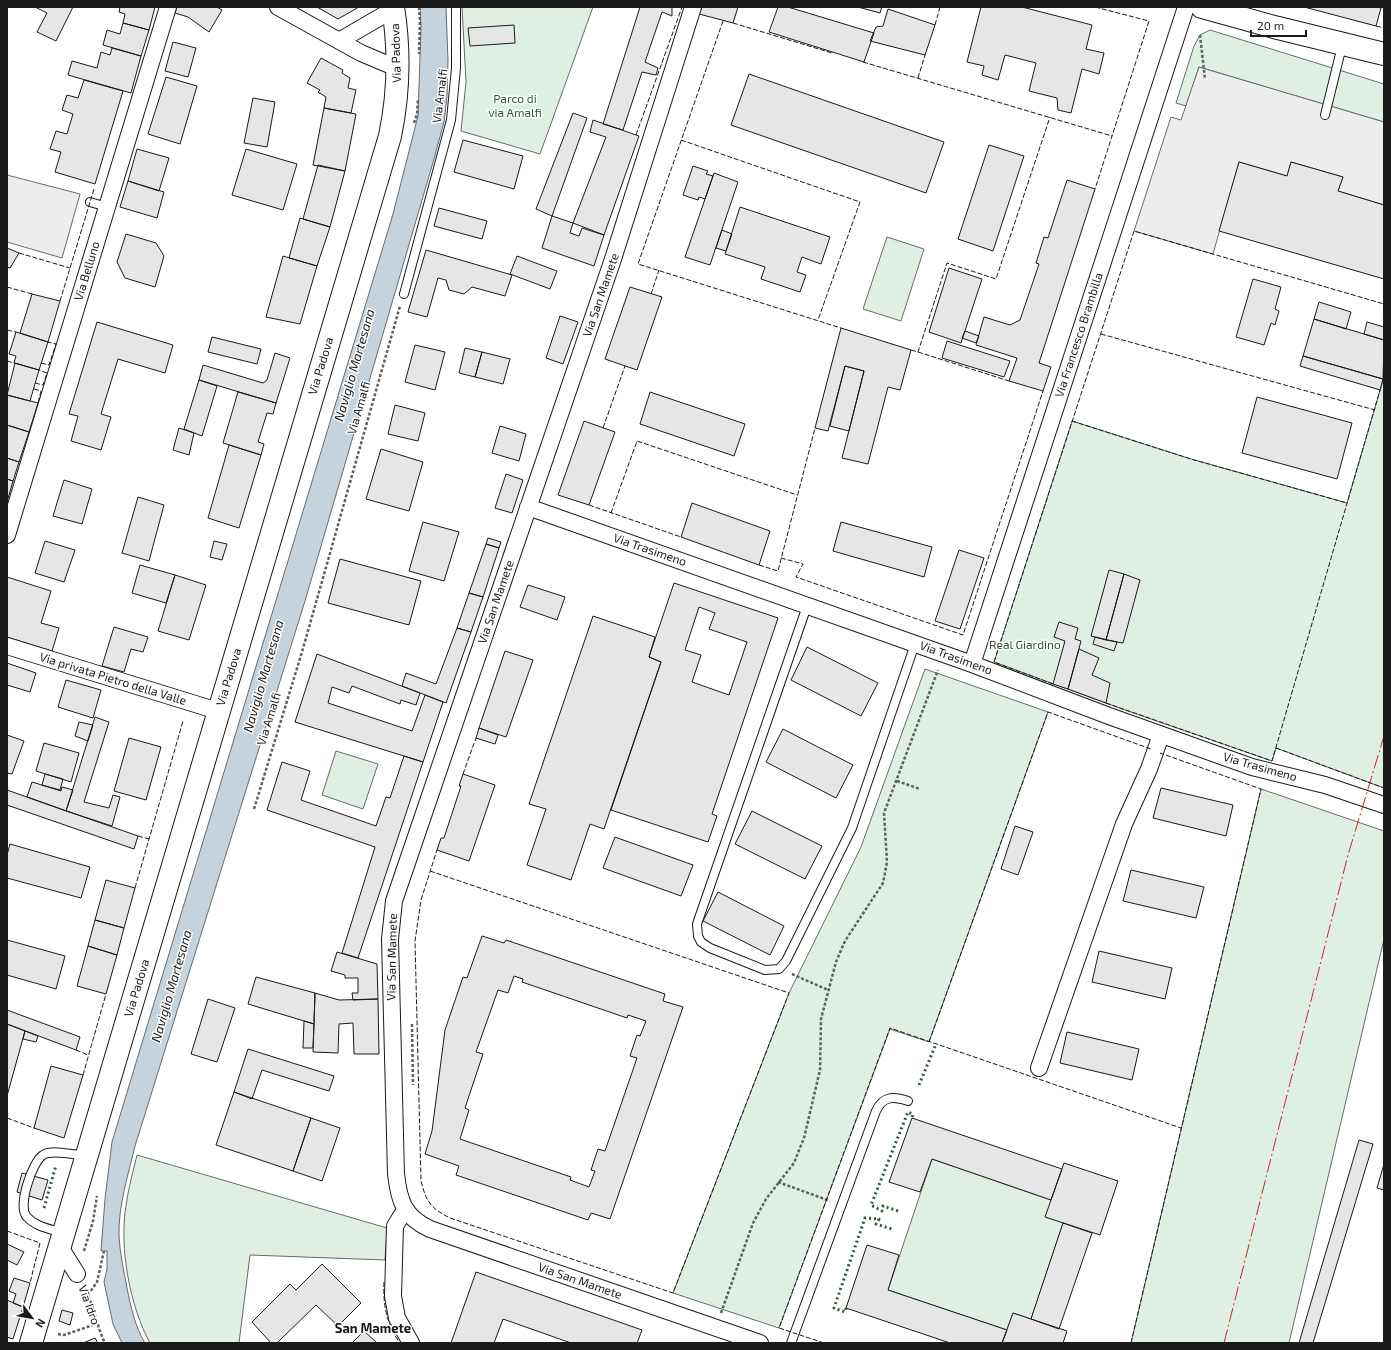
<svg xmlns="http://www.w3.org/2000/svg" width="1391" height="1350" font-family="'Exo 2',sans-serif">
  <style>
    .green { fill: #e0efe3; stroke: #6a6a6a }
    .parking { fill: #ededed; stroke: #6a6a6a }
    .water { fill: #c6d2dc; stroke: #6a6a6a }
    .building { fill: #e6e6e6; stroke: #1a1a1a; fill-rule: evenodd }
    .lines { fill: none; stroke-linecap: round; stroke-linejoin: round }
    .lane-casing { stroke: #1a1a1a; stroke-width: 10 }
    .street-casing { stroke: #1a1a1a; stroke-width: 18 }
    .secondary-casing { stroke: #1a1a1a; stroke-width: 24 }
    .path { stroke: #5f5f5f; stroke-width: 2.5; stroke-dasharray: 3 2; stroke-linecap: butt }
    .lane { stroke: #fff; stroke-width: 8 }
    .street { stroke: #fff; stroke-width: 16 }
    .secondary { stroke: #fff; stroke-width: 22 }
    .hedge { stroke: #2b5a34; stroke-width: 3; stroke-dasharray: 2 3; stroke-linecap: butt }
    .fence { stroke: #1a1a1a; stroke-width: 1; stroke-dasharray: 5 2; stroke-linecap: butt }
    .power { stroke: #c62828; stroke-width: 1; stroke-dasharray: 14 3 2 3; stroke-linecap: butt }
    .labels { text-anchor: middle; stroke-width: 3; stroke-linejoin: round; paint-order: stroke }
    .street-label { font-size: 12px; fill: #1a1a1a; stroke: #fff }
    .park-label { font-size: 12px; fill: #2b5a34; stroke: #fff }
    .water-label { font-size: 13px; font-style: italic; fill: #1a1a1a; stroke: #fff }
    .neighbourhood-label { font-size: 13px; font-weight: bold; fill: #1a1a1a; stroke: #fff }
  </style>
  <rect width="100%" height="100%" fill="#fff"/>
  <!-- green -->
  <path class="green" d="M462 7H593L540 154 461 131 466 82Z
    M1210 30 1384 84V122L1199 67 1186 106 1176 103 1194 46 1200 35Z
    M887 237 924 249 901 321 863 309Z
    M1384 377V788L1276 748 1272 761 1122 709 994 662 1072 421 1191 459 1347 503Z
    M925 669 1048 712 929 1042 890 1029 779 1328 673 1293 789 993 861 847Z
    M336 751 378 764 363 809 322 795Z
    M1261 789 1384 831V939L1289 1343H1131Z
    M137 1155 387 1228 385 1260 250 1255 239 1343H150C130 1307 119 1247 126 1206 128 1189 133 1172 137 1155Z
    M932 1159 1051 1200 1063 1223 1031 1319 1013 1313 1007 1330 888 1290Z"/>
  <!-- parking -->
  <path class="parking" d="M1199 67 1384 122V205L1338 191 1343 177 1291 162 1287 176 1239 162 1213 254 1134 231 1171 117 1181 120Z
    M7 175 80 194 62 258 7 242Z"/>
  <!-- water -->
  <path class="water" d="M420 7H446L448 60 447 97 444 122 434 159 305 601 135 1146C128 1176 118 1206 119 1237 120 1254 124 1271 127 1288 131 1307 135 1327 145 1343H122L113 1324 104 1282 107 1269V1251H101L105 1199 112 1142 393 214 418 116 421 27Z"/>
  <!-- building -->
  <path class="building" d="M35 7H73L56 41 37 32 47 13Z
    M120 7H155L149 30 123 23 125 14 119 12Z
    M177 7H217L222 10 209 32 188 17 175 13Z
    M317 7H359L338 19Z
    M640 7H672V16L662 12 645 62 658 68 656 75 642 72 623 130 603 124Z
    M702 7H738L733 23 699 14Z
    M778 7H788L874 33 864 62 769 32Z
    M858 7H882L880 13Z
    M981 7H1022L1092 25 1086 49 1104 53 1099 74 1082 69 1071 113 1058 110 1057 98 1029 91 1036 63 1005 55 998 80 982 75 984 66 967 62Z
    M1304 7H1376L1381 8 1376 26Z
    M888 9 935 25 925 55 870 41 876 27 883 26Z
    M123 23 149 30 141 56 103 45 107 30 120 34Z
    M514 25 515 43 470 46 468 28Z
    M173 42 196 48 188 77 165 71Z
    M112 48 141 56 131 93 68 75 72 61 97 68 101 52 110 55Z
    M321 58 343 70 342 73 350 78 348 88 356 90 351 113 324 108 326 97 318 92 320 90 307 83Z
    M749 74 944 142 926 193 731 125Z
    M166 77 197 86 180 144 148 134Z
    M84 80 123 91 95 184 55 172 61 152 50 149 56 131 67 134 73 114 62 110 67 95 78 98Z
    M253 98 275 102 267 147 244 143Z
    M324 108 356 114 345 171 313 165Z
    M573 113 587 118 552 216 536 209Z
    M593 120 639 136 604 235 573 223 606 137 590 132Z
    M463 140 523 156 514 189 454 172Z
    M989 145 1024 156 993 251 958 239Z
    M137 149 169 158 159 191 128 181Z
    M246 149 297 164 283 210 232 195Z
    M1239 162 1287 176 1291 162 1343 177 1338 191 1384 205V279L1219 231Z
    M318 165 345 171 330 227 303 219Z
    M693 166 708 171 706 174 713 176 705 199 699 197 698 200 683 195Z
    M714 173 738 182 710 265 685 257Z
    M1067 180 1095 189 1039 363 1051 367 1043 391 1009 381 1017 358 976 345 984 317 1010 325 1020 320 1039 264 1036 263 1044 237 1048 238Z
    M128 181 164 192 157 218 120 207Z
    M740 207 830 237 821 264 802 257 797 272 806 275 800 292 761 279 765 267 725 254Z
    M439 208 487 221 482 239 434 226Z
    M552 216 573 223 570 233 579 236 582 228 604 235 594 266 542 248Z
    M300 218 330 227 317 266 289 258Z
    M722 230 732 234 726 251 716 248Z
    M126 234 156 243 164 256 155 287 125 278 117 262Z
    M7 248 19 253 10 268 7 267Z
    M426 250 512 275 505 296 472 287 464 294 449 290 446 280 438 278 427 317 408 312Z
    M283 256 317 266 300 324 266 317Z
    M517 256 557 271 550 289 510 274Z
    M949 268 982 279 961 343 929 332Z
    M1253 279 1281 287 1275 309 1279 311 1275 325 1271 323 1264 345 1236 337Z
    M630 287 662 297 637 370 605 359Z
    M32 294 60 301 48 342 20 333Z
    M1319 302 1351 312 1346 329 1314 319Z
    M560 316 578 322 563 364 546 358Z
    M1314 319 1384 340 1383 379 1303 356Z
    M97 322 173 345 165 373 118 359 101 414 111 417 101 450 71 441 78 416 69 414Z
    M1367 322 1384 327V340L1364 334Z
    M841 328 911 350 900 390 888 387 868 464 842 458 864 371 845 366 828 431 815 428Z
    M965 331 979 336 976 343 962 338Z
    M16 332 48 342 39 370 14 363 16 356 9 354Z
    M212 337 261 349 257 364 208 352Z
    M947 341 1010 361 1004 377 942 358Z
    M415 345 445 352 435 390 405 382Z
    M465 348 482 352 475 377 459 373Z
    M482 352 510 359 503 384 475 377Z
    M275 353 290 358 276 403 199 380 203 365 263 383 267 380Z
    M1303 356 1383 379 1380 390 1300 366Z
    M15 363 39 370 30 401 7 395Z
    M845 366 864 371 849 431 830 426Z
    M199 380 217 386 202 436 184 429Z
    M238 392 276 403 273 414 267 413 258 442 264 444 261 455 223 443Z
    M650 392 745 424 734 456 640 424Z
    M7 395 38 403 29 432 7 425Z
    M1257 397 1352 423 1337 479 1242 453Z
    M395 405 425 413 418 441 388 434Z
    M584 421 615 432 589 505 558 495Z
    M7 425 29 432 19 462 7 458Z
    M500 426 526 434 519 461 492 453Z
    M179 428 194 433 189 455 173 450Z
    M229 445 261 455 239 528 208 518Z
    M381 449 423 462 409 511 366 499Z
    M7 458 19 462 13 481 7 479Z
    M506 474 523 480 512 513 495 508Z
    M7 479 13 481 7 502Z
    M64 480 92 489 82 524 53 516Z
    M138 497 164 505 149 561 122 553Z
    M692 503 770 531 759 565 681 537Z
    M423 522 459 532 444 581 409 571Z
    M841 522 932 547 924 577 833 551Z
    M488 538 501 542 499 548 486 544Z
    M45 541 75 550 64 582 35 573Z
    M214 541 227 544 222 560 210 557Z
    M486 544 499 548 483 597 469 593Z
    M959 550 984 558 960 629 935 621Z
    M340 559 421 581 409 625 328 603Z
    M140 565 175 575 166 603 132 593Z
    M1109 570 1124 574 1106 640 1091 636Z
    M1124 574 1140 580 1123 643 1106 640Z
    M175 575 206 585 189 640 158 631Z
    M7 577 51 591 41 623 59 628 52 651 7 637Z
    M674 583 778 618 712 814 717 816 708 842 611 810 661 662 649 657ZM699 607 715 613 709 629 747 642 729 695 692 682 701 655 685 650Z
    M528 585 565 597 557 620 520 607Z
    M469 593 483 597 471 632 457 628Z
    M593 616 655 637 649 657 661 662 604 829 590 824 571 880 527 865 546 809 529 804Z
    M1059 622 1078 628 1075 639 1081 641 1068 689 1053 684 1065 641 1054 637Z
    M114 627 148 637 143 652 131 649 124 672 102 666Z
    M457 628 471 632 446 703 402 686 406 673 436 684Z
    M1095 637 1117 642 1114 651 1093 644Z
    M807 647 878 683 861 716 791 680Z
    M1079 649 1099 658 1092 675 1110 683 1106 703 1068 689Z
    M505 651 533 660 506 737 479 728Z
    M317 654 420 693 416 705 401 700 400 704 352 686 349 693 332 687 328 703 412 731 425 695 443 702 423 762 295 722Z
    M7 663 36 673 30 692 7 685Z
    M66 680 101 690 93 718 58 707Z
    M95 717 109 722 84 802 109 808 113 795 120 797 112 826 66 811Z
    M79 722 93 725 88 741 75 736Z
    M479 728 498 735 495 744 476 738Z
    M783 729 853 765 836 798 766 762Z
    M7 735 24 741 12 774 7 773Z
    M129 738 161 747 146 800 114 791Z
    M44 743 79 753 71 782 36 771Z
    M404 756 423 762 358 958 342 953 375 847 267 810 282 762 310 771 301 800 376 826 386 797 390 798Z
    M45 774 63 779 60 790 42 785Z
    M463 774 495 785 469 861 437 850 441 838H444L461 786H459Z
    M32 782 61 791 62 787 73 790 66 811 27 797Z
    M1161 788 1233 805 1226 836 1153 818Z
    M7 790 138 836 134 849 7 805Z
    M752 811 822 846 805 879 735 844Z
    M1015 826 1033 832 1018 875 1001 869Z
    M615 837 693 865 681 896 603 868Z
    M10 844 90 867 81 898 7 878V855Z
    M1131 870 1204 887 1196 918 1123 901Z
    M106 880 135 888 124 928 95 920Z
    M718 892 784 926 770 955 703 921Z
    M95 920 124 928 117 955 88 946Z
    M482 936 504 943 506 940 665 994 663 1001 683 1007 610 1219 591 1213 588 1220 456 1175 459 1166 425 1154 432 1131 445 1030 463 977 467 978ZM514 976 523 979 522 982 627 1018 628 1015 646 1021 640 1036 637 1035 630 1056 637 1058 605 1151 598 1149 591 1170 595 1171 589 1187 570 1180 571 1177 460 1139 469 1110 465 1108 483 1054 476 1052 498 990 508 993Z
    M7 940 65 956 56 989 7 975Z
    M88 946 117 955 106 994 77 986Z
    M1099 951 1172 968 1165 999 1092 982Z
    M337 952 377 964 378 999 353 1000 352 993H358V978H345V975L331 971Z
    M256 977 315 993 314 1024 248 1004Z
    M315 993 339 1000 378 999 379 1054H354L353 1023 339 1024 338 1053 313 1052Z
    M208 999 235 1008 217 1062 191 1054Z
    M7 1010 80 1037 76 1050 7 1024Z
    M304 1021 314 1024 313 1048H303Z
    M7 1024 25 1031 7 1096Z
    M25 1031 38 1036 36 1042 23 1039Z
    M1067 1032 1139 1049 1132 1080 1060 1063Z
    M248 1049 334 1076 329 1091 262 1070 252 1099 234 1092Z
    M51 1066 83 1075 64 1138 34 1128Z
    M234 1092 311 1118 293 1171 216 1145Z
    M311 1118 340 1128 322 1181 293 1171Z
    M912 1118 1062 1169 1051 1200 932 1159 920 1192 889 1182Z
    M1359 1140 1373 1144 1313 1343H1299Z
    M1064 1163 1118 1181 1100 1235 1045 1217Z
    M1384 1164V1190L1377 1188Z
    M22 1173 48 1180 42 1200 17 1192Z
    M1063 1223 1092 1233 1059 1329 1031 1319Z
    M7 1244 24 1252 17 1265 7 1260Z
    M867 1245 899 1255 888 1290 1007 1330 1002 1343H950L846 1308Z
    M322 1264 361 1303 338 1326 316 1305 277 1343H271L252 1322 290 1284 296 1290Z
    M476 1272 642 1330 637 1343H571L503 1319 494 1343H451Z
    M14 1278 30 1283 23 1307 13 1303 16 1294 9 1291Z
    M7 1300 23 1307 13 1339 7 1337Z
    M62 1310 73 1313 70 1325 59 1321Z
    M1013 1313 1067 1331 1063 1343H1002Z
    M364 1331 377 1343H352Z
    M95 1338 98 1343H83Z"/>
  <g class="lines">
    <defs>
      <path id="lane" d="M1325 115 1342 46
        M90 202 107 207
        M404 294 451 120 456 68V7
        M807 606 697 924 698 936 701 942 710 948 765 970 779 969 786 961 852 828 915 644
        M63 1233C51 1229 36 1227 27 1217 17 1207 32 1162 43 1155 53 1149 74 1155 86 1156
        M791 1343 876 1111C883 1096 893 1096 908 1101"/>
      <path id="street" d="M278 7 361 53 399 69
        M693 7 613 259 394 901 390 939 396 1174C399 1201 404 1217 430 1229L760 1343
        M339 41 394 9
        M528 507 972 664 1109 716 1252 767 1325 785 1384 805
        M7 535 168 7
        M7 646 218 711
        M972 664 1186 7
        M1039 1068 1124 824 1149 769 1161 735
        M405 1210 395 1226 393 1296 397 1318 411 1343
        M60 1247 77 1274"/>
      <path id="secondary" d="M1202 7 1274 27 1384 54
        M31 1343 390 136C399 93 400 51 393 7"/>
    </defs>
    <!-- lane casing -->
    <use href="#lane" class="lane-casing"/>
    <!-- street casing -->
    <use href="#street" class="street-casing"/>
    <!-- secondary casing -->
    <use href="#secondary" class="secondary-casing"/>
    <!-- path -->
    <path class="path" d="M419 7 420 20 419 54
      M1200 35 1205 79
      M414 123 417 114 418 99
      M897 781 920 789
      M254 809 302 652 400 306
      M792 974 828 990
      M412 1024 413 1085
      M778 1182 830 1201
      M84 1251 93 1221 97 1196
      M84 1287C94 1305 96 1325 105 1343
      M88 1295 97 1282 104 1251
      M721 1313 753 1223 766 1199 794 1163 804 1138 820 1070 821 1019 836 962 845 941 883 883 887 862 884 813 938 670
      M58 1334 64 1335 96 1324"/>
    <!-- lane -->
    <use href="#lane" class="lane"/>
    <!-- street -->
    <use href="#street" class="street"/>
    <!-- secondary -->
    <use href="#secondary" class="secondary"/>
    <!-- hedge -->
    <path class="hedge" d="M919 1085 936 1044
      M44 1208 56 1165
      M898 1211 883 1206 882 1211 871 1205 908 1112 913 1114 912 1118
      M846 1308 845 1312 834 1308 865 1218 879 1219 876 1224 892 1229"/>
    <!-- fence -->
    <path class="fence" d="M1095 7 1149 21 1095 189
      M723 21 638 264 841 328
      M733 23 832 53
      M935 25 940 7
      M1376 26 1384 28
      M863 62 1112 136
      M918 78 925 55
      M636 135 682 7
      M681 140 860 202 818 320
      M19 253 70 268
      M7 287 32 294
      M651 294 659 270
      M60 301 94 189
      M7 330 16 332
      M1101 334 1375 410
      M911 350 918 352 947 263 996 279 1050 117
      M918 352 1009 381
      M7 361 14 363
      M41 363 49 365 56 344 48 342
      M35 383 43 385 47 373 39 370
      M34 389 41 391 38 403
      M1072 421 1191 459 1347 503
      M603 428 625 366
      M589 505 681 537
      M611 513 637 441 797 495
      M781 558 803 564 796 577 963 635 1043 391
      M759 565 778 571 815 428
      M1053 684 994 662 1134 231 1384 304
      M1106 703 1272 761 1380 390
      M1276 748 1384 788
      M463 774 476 738
      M138 836 149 839
      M430 871 789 993 673 1293 450 1218C430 1208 426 1201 421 1181L415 941 421 900 437 850
      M135 888 183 721
      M929 1042 1048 712 1151 749
      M76 1050 88 1055
      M83 1075 106 994
      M7 1118 34 1128
      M7 1231 40 1243 30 1283
      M384 1282C383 1304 386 1324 400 1343
      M824 1343 779 1328 890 1028 1181 1128
      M1131 1343 1261 789 1160 753"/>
    <!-- power -->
    <path class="power" d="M1224 1343 1348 855 1384 736"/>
  </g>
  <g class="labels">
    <!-- street labels -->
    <g class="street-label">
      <text transform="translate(396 53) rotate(-92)" y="4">Via Padova</text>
      <text transform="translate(440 96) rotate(-83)" y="4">Via Amalfi</text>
      <text transform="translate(87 271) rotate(-73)" y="4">Via Belluno</text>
      <text transform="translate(601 295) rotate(-71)" y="4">Via San Mamete</text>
      <text transform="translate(1079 335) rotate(-72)" y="4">Via Francesco Brambilla</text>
      <text transform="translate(321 366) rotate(-73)" y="4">Via Padova</text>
      <text transform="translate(359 408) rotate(-74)" y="4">Via Amalfi</text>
      <text transform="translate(650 550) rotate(19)" y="4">Via Trasimeno</text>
      <text transform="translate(496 602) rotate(-71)" y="4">Via San Mamete</text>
      <text transform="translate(956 658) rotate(20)" y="4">Via Trasimeno</text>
      <text transform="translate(229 677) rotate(-73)" y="4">Via Padova</text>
      <text transform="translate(113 679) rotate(17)" y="4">Via privata Pietro della Valle</text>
      <text transform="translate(269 719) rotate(-73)" y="4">Via Amalfi</text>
      <text transform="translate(1260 767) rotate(16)" y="4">Via Trasimeno</text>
      <text transform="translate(392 957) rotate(-89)" y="4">Via San Mamete</text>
      <text transform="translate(137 988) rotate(-73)" y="4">Via Padova</text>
      <text transform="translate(580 1281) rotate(19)" y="4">Via San Mamete</text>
      <text transform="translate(89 1305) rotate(70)" y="4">Via Idro</text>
    </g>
    <!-- park labels -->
    <g class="park-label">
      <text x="515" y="103">Parco di<tspan x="515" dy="14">via Amalfi</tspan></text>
      <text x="1025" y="649">Real Giardino</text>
    </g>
    <!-- water labels -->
    <g class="water-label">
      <text transform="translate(354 365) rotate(-74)" y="5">Naviglio Martesana</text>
      <text transform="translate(263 676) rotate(-74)" y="5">Naviglio Martesana</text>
      <text transform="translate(171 986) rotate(-74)" y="5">Naviglio Martesana</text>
    </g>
    <!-- neighbourhood labels -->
    <g class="neighbourhood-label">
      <text x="373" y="1333">San Mamete</text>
    </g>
  </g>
  <!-- border -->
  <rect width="1391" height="1350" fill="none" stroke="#1a1a1a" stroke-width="16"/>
  <!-- north arrow -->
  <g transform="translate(32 1318) rotate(122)" stroke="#ffffff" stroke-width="3" paint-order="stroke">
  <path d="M0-3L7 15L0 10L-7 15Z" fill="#1a1a1a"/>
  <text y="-6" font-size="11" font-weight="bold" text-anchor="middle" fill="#1a1a1a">N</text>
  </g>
  <!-- scale -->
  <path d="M1251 30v6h55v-6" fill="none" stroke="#1a1a1a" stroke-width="2"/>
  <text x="1257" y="30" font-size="12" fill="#1a1a1a" stroke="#ffffff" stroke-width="3" paint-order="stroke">20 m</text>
</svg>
